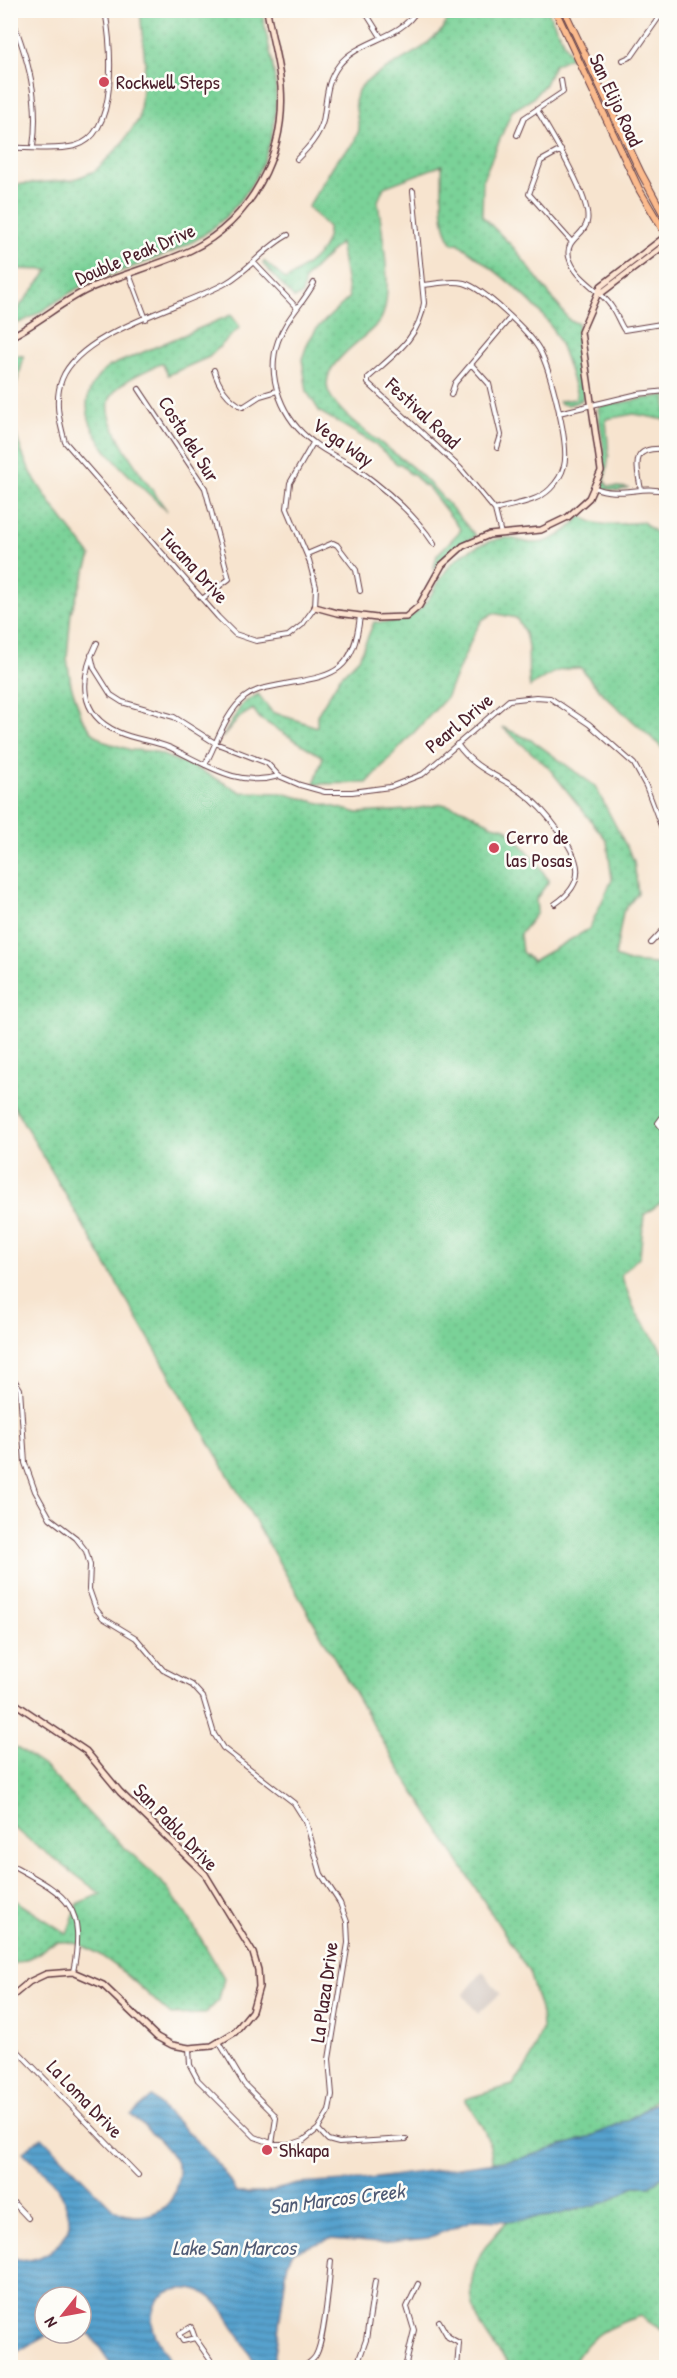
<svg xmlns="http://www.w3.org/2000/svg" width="677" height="2378" font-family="'Patrick Hand',sans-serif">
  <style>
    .industrial { fill: #cec1ba }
    .grass { fill: url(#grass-dots); stroke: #627862; stroke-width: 1.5 }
    .water { fill: url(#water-rules); stroke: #50607c; stroke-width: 1.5 }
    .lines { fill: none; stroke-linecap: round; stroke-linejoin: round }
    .street-casing { stroke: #643d44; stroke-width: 6 }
    .secondary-casing { stroke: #643d44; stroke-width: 8 }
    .primary-casing { stroke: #643d44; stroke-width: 8 }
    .street { stroke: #fff; stroke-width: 4 }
    .secondary { stroke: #fde4d1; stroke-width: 5 }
    .primary { stroke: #fbbb8d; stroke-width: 6 }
    .poi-dot { fill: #d1495b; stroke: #fdfcf7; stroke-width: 2 }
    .labels { text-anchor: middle; stroke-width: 5; stroke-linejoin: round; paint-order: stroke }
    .poi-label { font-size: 20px; fill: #4a1f2b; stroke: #fdfcf7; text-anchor: start }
    .street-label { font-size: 20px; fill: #4a1f2b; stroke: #fdfcf7 }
    .water-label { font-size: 21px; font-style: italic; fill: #4f5a74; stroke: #fdfcf7 }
  </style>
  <defs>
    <pattern id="grass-dots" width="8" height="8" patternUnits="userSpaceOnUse" patternTransform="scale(1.5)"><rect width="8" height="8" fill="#7ad298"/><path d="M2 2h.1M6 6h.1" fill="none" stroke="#6bb483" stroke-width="1.8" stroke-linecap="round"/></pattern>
    <pattern id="water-rules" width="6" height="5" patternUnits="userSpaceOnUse" patternTransform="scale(1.5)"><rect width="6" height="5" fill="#56a2ce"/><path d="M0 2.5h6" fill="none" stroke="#4983a7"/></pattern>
  </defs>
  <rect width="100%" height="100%" fill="#fdfcf7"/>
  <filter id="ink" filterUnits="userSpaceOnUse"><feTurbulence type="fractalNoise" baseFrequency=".0167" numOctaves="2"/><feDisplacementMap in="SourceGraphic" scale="12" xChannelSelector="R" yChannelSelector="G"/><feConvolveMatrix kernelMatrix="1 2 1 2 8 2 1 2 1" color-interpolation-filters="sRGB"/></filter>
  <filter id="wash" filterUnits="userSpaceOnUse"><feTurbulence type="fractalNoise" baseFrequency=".008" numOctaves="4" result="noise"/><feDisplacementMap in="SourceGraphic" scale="24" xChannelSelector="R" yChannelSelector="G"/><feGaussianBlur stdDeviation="1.35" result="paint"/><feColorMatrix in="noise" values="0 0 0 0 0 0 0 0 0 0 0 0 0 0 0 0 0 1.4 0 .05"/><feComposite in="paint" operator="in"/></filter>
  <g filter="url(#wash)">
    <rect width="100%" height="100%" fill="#f7e4cf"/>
    <!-- industrial -->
    <path class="industrial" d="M483 1971 500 1994 478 2014 463 1995Z"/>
    <!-- grass -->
    <path class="grass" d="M140 11H262C266 38 276 68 276 96 276 160 241 218 183 247 152 262 118 271 86 284 69 291 24 327 11 324V317L49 270 11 269V185L72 180 95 171 121 145 139 119 145 63Z
      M451 11H548L571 57 554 65 545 84 532 99 512 111 483 179 482 216 514 248 570 321 578 323 577 348 583 391 582 400C576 403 566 407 560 403L559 401 575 399 577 395C569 370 563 344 548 322 529 295 485 263 458 243L453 244C438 225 443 189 442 165L384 187 378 201C381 228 396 300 379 322 365 340 317 365 329 393 342 421 398 452 421 475 441 494 458 516 476 536L452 549 433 571 437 555 461 530 427 486 422 485 414 474H410L401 464H397L375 444 320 412 307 392 302 359 308 342 317 328 349 298 340 243 307 276 304 282 302 295 294 298 263 264 264 261 286 280C304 267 330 252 328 227L308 207 336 161 353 144 359 130 355 102 358 90 366 81 422 48 443 29Z
      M231 315 240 327 209 357 168 375 162 363C145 372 123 379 112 395 94 418 153 489 167 511 132 476 48 416 108 367Z
      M10 355 24 356C21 371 13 390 13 406 12 464 58 512 91 556L71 612 67 658 71 685 82 718 92 732 105 742 131 750 152 751 196 768 241 792 282 793 358 813 408 810 442 804 463 809 492 825 506 828 533 857 549 881 536 899 537 913 520 934 522 952 533 961 589 929 612 880 607 841 548 767 502 727 533 741 595 786 634 861 638 893 623 912 615 957 629 962 666 965V1199L644 1215 640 1256 621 1275 635 1311 666 1356V2090L636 2116 588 2138 519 2159 492 2162C492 2138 478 2119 465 2099L513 2085 530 2061 542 2029 541 2013 529 1972 392 1757 11 1101Z
      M666 395V420L634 414 606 419 609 455 605 481 608 486 629 488 618 491 602 488 600 483 604 452 598 409 601 406Z
      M581 515C596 530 623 523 643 522L666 541V752C638 723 605 701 581 668 559 667 547 675 530 687 525 659 535 643 516 618L493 613 482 620 475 632 446 698 367 783 314 784 323 757 260 719 253 709 240 717 222 738 242 704 258 694 272 712 317 727V715L340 677 359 658 374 622C440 627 425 573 470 550 480 545 493 539 504 538 515 537 525 544 536 543 552 543 573 528 581 515Z
      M11 1744 45 1767 97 1822 161 1881 186 1913 224 1978 219 2000 205 2014 171 2015C146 1994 88 1929 52 1944 46 1946 41 1952 36 1955 29 1959 19 1962 11 1965L10 1897 67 1934 78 1903 101 1894 11 1826Z
      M666 2175V2333L640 2316C609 2326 586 2336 572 2367H511C483 2333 459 2304 478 2259 484 2245 498 2232 507 2221L551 2216 606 2202 634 2186H649Z"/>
    <!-- water -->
    <path class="water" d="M666 2096V2175L649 2186H634L607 2202 551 2216 507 2221 473 2220 428 2238 380 2243 330 2239 293 2252 288 2261 274 2362 258 2367C245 2349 226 2306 208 2295 179 2279 143 2295 154 2331 158 2344 169 2356 175 2367H113L91 2335 81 2331V2297H45V2333H51L11 2355V2256C32 2269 64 2248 69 2225 70 2217 66 2205 63 2198 57 2182 35 2165 23 2152L42 2137 114 2210C137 2223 171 2215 176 2186 177 2182 179 2176 179 2172 174 2149 147 2130 131 2115L152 2097C181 2129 218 2154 236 2193H263L298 2184 361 2180 519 2159 588 2138 629 2119Z"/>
  </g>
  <g filter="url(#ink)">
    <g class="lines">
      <defs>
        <path id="street" d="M364 10 381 37
          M10 13C28 58 40 99 33 147
          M623 60 632 56 664 10
          M537 110C549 130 593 201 587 222 584 236 565 239 569 257 575 279 599 288 611 306 616 313 619 322 624 330L661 324
          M517 135 524 118 563 92 561 80
          M10 148C31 147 55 151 75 146 120 134 111 44 105 10
          M561 150 541 161 529 194 571 241
          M297 159C308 148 319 136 323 121 327 101 325 83 339 65 358 40 401 39 417 10
          M413 191 424 303C419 339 393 355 368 378V383L460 468 495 510 501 534
          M288 235C265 247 249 270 226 283 183 307 81 331 62 379 54 399 59 421 65 442L218 617 235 634 256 641 288 636 302 625 315 607 316 587 309 560 287 508 290 483 313 443
          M255 264 296 307
          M129 274 146 319
          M314 283C303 304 286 318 278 341 265 378 283 420 313 442 326 453 342 459 356 468 385 489 415 514 434 544
          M423 285C435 284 451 280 464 283 483 288 529 332 539 349 550 369 570 444 564 466 562 474 556 483 550 489 536 503 512 504 495 510
          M471 364 489 384 501 435 497 448
          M214 370C218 385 228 400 243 407L260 396 277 391
          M139 389 205 488 229 579 202 599
          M451 395 455 383 510 318
          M559 413 638 394 666 391
          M593 487C620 499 641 484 666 492
          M641 490C636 462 631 446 666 449
          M307 554 333 543 337 545 356 570 360 591
          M97 643C80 677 77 714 118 732 135 740 153 740 171 748 207 765 238 788 279 776
          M91 655 94 668 111 695 122 702 174 717 215 743 267 763 279 776 300 785 325 792H352L390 787 423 774 509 700 536 697 550 698 589 724 634 764 646 786 666 839
          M457 744C476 771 499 775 523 793 537 803 548 816 558 830 579 858 589 881 555 904
          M205 765C217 743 225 713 245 697 254 690 264 688 275 686 329 675 353 679 360 616
          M651 943 666 927
          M666 1112 658 1123 666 1133
          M10 1373 20 1389 25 1463 35 1491 50 1518 76 1538 86 1551 90 1565 89 1589 96 1609 103 1618 136 1638 163 1670 192 1685 203 1697 214 1734 223 1748 294 1803 306 1822 321 1874 340 1903 347 1922 348 1943 329 2059 332 2095 329 2111 318 2129 304 2140 292 2144H274L255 2137 198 2080 190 2065 189 2048
          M10 1864C66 1895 87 1903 73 1972
          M219 2042 244 2084 274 2114 276 2118 272 2144
          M10 2043 138 2175
          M318 2129 328 2140 339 2143 406 2139
          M10 2199 28 2218
          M439 2321 448 2337 459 2343 457 2368
          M195 2338 183 2341 179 2334 191 2327 195 2338 216 2368
          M303 2368C307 2364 314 2360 316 2355 325 2339 329 2280 331 2261
          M356 2368 366 2340 375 2281
          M405 2368 414 2330 407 2307 418 2284"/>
        <path id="secondary" d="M600 294 666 244
          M10 337C39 323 63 300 93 287 125 273 160 265 191 250 252 220 286 153 281 87 279 61 271 36 267 10
          M315 607 337 613 377 618 406 617 419 606 442 565 463 546 489 535 541 530 568 517 589 498 601 471 581 332 601 286 666 236
          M10 1700 86 1751 120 1792 205 1874 253 1953 258 1970 259 1987 252 2011 235 2032 212 2046 189 2048 172 2045 157 2037 103 1985 73 1972 46 1974 29 1982 10 1998"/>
        <path id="primary" d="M555 10 640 191 666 235
          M564 10 641 173 666 219"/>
      </defs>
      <!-- street casing -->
      <use href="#street" class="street-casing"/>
      <!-- secondary casing -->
      <use href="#secondary" class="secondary-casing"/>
      <!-- primary casing -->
      <use href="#primary" class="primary-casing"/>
      <!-- street -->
      <use href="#street" class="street"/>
      <!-- secondary -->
      <use href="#secondary" class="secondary"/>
      <!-- primary -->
      <use href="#primary" class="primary"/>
    </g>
  </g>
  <!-- markers -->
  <g class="poi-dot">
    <circle cx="104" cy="82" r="6"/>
    <circle cx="494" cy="848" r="6"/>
    <circle cx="267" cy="2150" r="6"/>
  </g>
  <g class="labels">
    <!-- poi labels -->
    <g class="poi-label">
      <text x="116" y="89">Rockwell Steps</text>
      <text x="506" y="844">Cerro de<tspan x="506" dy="23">las Posas</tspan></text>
      <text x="279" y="2157">Shkapa</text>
    </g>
    <!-- street labels -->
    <g class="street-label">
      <text transform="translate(616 100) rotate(65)" y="7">San Elijo Road</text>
      <text transform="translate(135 254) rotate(-23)" y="7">Double Peak Drive</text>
      <text transform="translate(423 413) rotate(43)" y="7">Festival Road</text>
      <text transform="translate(189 439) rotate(58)" y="7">Costa del Sur</text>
      <text transform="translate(343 442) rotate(35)" y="7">Vega Way</text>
      <text transform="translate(194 566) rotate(48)" y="7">Tucana Drive</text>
      <text transform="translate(459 723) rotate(-40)" y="7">Pearl Drive</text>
      <text transform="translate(176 1827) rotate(46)" y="7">San Pablo Drive</text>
      <text transform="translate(324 1992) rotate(-82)" y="7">La Plaza Drive</text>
      <text transform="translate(85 2099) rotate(46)" y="7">La Loma Drive</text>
    </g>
    <!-- water labels -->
    <g class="water-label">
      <text transform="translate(337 2199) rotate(-7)" y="7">San Marcos Creek</text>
      <text x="234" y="2255">Lake San Marcos</text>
    </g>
  </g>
  <!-- margin -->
  <rect width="677" height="2378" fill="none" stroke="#fdfcf7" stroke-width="36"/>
  <!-- north arrow -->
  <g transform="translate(63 2315) rotate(239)"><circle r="28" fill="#fdfcf7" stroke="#b5a4a5" stroke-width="1.5"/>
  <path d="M0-4.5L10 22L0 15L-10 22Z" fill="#d1495b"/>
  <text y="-9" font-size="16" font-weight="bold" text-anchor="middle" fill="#4a1f2b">N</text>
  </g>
</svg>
